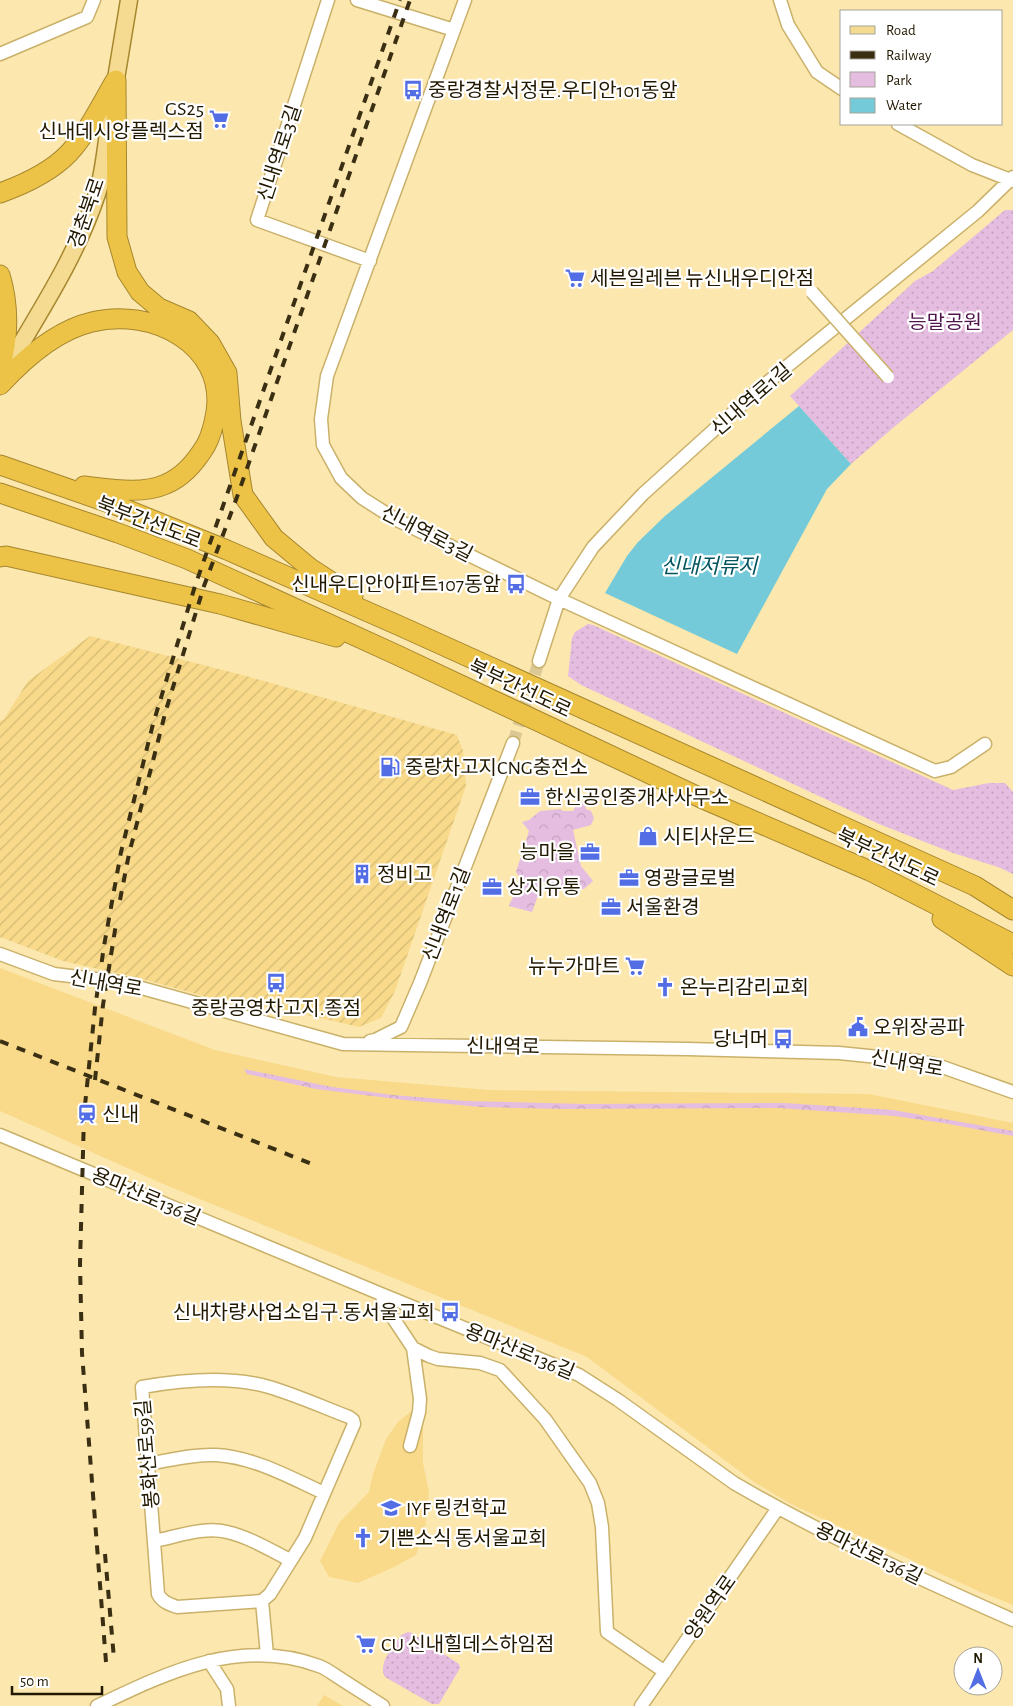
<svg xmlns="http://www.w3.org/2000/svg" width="1013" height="1706" font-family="'Alegreya Sans','Noto Sans KR',sans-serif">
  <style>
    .built { fill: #f8da8a }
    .industrial { fill: url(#industrial-furrows) }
    .green { fill: url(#green-dots) }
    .forest { fill: url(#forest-crowns) }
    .water { fill: #74cad9 }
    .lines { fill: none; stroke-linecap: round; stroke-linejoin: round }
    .minor-tunnel { stroke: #dbc895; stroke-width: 12; stroke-dasharray: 12 6; stroke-linecap: butt }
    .minor-casing { stroke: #cab16a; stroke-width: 15 }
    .major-casing { stroke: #a6872e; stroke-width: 19 }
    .highway-casing { stroke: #a6872e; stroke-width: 21 }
    .minor { stroke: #fff; stroke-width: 12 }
    .major { stroke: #f4db91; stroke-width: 16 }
    .highway { stroke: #edc347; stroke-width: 19 }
    .rail { stroke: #3a2f13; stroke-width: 4; stroke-dasharray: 9 9; stroke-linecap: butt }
    .minor-bridge-casing { stroke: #cab16a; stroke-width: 15; stroke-linecap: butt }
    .minor-bridge { stroke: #fff; stroke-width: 12 }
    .labels { text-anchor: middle; stroke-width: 4.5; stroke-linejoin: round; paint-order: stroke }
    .poi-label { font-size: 20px; fill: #221800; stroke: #fff; text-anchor: start }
    .street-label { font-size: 20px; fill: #221800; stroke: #fff }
    .park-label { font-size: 20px; fill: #51154e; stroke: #fff }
    .water-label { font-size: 21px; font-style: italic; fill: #02545e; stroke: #fff }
  </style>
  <defs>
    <pattern id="industrial-furrows" width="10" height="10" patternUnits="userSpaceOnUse" patternTransform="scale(1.25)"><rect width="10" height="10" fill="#f8da8a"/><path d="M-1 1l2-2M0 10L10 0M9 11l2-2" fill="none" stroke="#d4ba75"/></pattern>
    <pattern id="green-dots" width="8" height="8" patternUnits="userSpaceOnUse" patternTransform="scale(1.25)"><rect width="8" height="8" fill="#e5bde0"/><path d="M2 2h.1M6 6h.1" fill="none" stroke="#c4a2be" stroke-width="1.8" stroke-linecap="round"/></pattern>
    <pattern id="forest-crowns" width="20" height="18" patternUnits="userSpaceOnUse" patternTransform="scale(1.25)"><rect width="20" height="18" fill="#e5bde0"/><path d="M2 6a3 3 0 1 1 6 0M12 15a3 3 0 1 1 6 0" fill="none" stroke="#c4a2be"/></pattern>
  </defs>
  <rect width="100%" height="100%" fill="#fce7af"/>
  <!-- built -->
  <path class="built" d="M0 968 215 1050 336 1077 489 1090 869 1094 1013 1123V1605L978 1591 791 1504 754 1482 587 1357 163 1184 0 1111Z
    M420 1404 423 1406V1463L429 1492 425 1529 416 1555 394 1567 358 1583 329 1577 320 1561 339 1523 369 1492 373 1474 386 1439 398 1422Z
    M324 1695 343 1706H317Z"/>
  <!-- industrial -->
  <path class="industrial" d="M90 636 246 676 457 735 463 751 466 786 395 991 381 1018 359 1027 277 1008 221 1001 139 978 63 961 0 937V721L4 719 28 681Z"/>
  <!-- green -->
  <path class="green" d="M1005 210H1013V330L894 427 851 464 790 396 915 281 933 271Z
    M588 624 593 625 953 790 989 783H1005L1013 792V874L998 867 953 853 879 824 581 685 568 676 572 638 575 632Z
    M408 1632 412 1633 459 1664 460 1668 439 1704H432L385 1677C377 1664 394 1646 401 1635Z"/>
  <!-- forest -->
  <path class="forest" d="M584 802 586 809 591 811 594 818 591 825 573 830 581 866 593 881 584 889H570L543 882 532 912 509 906C512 896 519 890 522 880L516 872 529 831 522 822 529 820 540 811 561 809 562 811H573L577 803Z
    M244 1069 332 1087 393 1095 466 1101 584 1104 784 1103 893 1110 1013 1131V1136L943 1123 895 1116 778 1108 566 1109 481 1107 405 1100 316 1089 247 1074Z"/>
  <!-- water -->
  <path class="water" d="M799 406 851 464 827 489 737 654 605 593 627 556 638 542 665 516Z"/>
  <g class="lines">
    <!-- minor-tunnel -->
    <path class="minor-tunnel" d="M513 743 539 661"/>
    <defs>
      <path id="minor" d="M328 0 257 220 370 261
        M357 0 454 30
        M465 0 327 376 321 419 323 445 341 478 362 498 395 519 559 599 935 771 951 767 985 744
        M780 0 788 25 817 72 842 89
        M0 54 87 17 94 0
        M898 124 972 165 1013 181
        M539 661 559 599 593 547 643 494 758 390 978 211 1013 177
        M0 954 54 974 120 982 343 1044 687 1049 839 1053 918 1061 934 1064 1013 1092
        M370 1041 375 1040 401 1027 420 983 513 743
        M0 1135 381 1294 579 1375 618 1400 734 1483C823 1535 918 1578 1013 1620
        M381 1294 387 1309 413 1348 429 1356 438 1359 480 1363 500 1370 545 1419 590 1483 598 1503 602 1527 607 1632 665 1672
        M410 1446 419 1412 420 1399 413 1348
        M148 1464C171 1460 193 1454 216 1455 254 1457 291 1478 324 1493
        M154 1541C176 1537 204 1526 227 1532 249 1537 270 1550 290 1560
        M262 1601 177 1607C169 1604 162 1602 158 1594L142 1387C181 1380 231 1376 269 1387 296 1395 323 1407 349 1417L353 1420 354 1424 305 1538 270 1594 262 1601 267 1655
        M209 1661 227 1689 229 1706
        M97 1706C168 1672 240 1637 319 1666 325 1668 332 1673 338 1677 353 1687 368 1696 383 1706
        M641 1706 778 1508"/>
      <path id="major" d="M114 91 129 0
        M2 376C36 317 75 260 97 194 104 173 107 139 110 116"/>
      <path id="highway" d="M116 80 117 237 127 272 140 292 159 308 189 321 210 343 227 373 231 421 243 495 274 538 310 568 353 596
        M0 193C25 184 51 172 69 153 88 132 101 105 115 81
        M0 275C9 304 9 339 0 368
        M0 385C24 359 57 330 92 322 151 307 226 344 216 412 214 424 212 434 206 445 197 460 183 477 166 484 142 495 110 489 84 486
        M0 465 118 506 227 550 400 626 975 886 1013 910
        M0 493 118 533 187 559 397 655 701 798 870 871 1013 944
        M0 557 6 556 220 604 336 637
        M942 919 1013 966"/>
    </defs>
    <!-- minor casing -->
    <use href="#minor" class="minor-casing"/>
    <!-- major casing -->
    <use href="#major" class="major-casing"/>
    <!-- highway casing -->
    <use href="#highway" class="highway-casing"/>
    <!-- minor -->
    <use href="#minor" class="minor"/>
    <!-- major -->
    <use href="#major" class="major"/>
    <!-- highway -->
    <use href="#highway" class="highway"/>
    <!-- rail -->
    <path class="rail" d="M120 900 129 854 166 710 204 586 237 497 410 0
      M0 1041 312 1164
      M95 1080 103 1005 116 924
      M105 1554 114 1659
      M106 1662 82 1353 80 1264 84 1115 95 1008 104 946 121 852 153 724 195 586 400 0"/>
    <defs>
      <path id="minor-bridge" d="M812 292 888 377"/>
    </defs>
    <!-- minor-bridge casing -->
    <use href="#minor-bridge" class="minor-bridge-casing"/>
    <!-- minor-bridge -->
    <use href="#minor-bridge" class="minor-bridge"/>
  </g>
  <!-- icons -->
  <defs>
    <symbol id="bus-bare" viewBox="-9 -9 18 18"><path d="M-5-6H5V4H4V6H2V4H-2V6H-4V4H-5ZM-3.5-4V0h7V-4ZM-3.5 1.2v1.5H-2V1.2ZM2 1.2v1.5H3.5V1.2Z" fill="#536ee4" stroke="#fff" stroke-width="2.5" paint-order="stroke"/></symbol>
    <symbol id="supermarket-bare" viewBox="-9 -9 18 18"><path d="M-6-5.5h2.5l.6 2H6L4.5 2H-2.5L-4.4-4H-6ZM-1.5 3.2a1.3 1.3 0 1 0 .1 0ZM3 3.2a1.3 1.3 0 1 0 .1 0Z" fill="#536ee4" stroke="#fff" stroke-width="2.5" paint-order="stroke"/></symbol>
    <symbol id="fuel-bare" viewBox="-9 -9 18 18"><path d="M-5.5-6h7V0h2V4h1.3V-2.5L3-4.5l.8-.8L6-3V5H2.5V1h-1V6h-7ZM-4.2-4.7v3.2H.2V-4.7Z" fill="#536ee4" stroke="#fff" stroke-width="2.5" paint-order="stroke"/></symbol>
    <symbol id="office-bare" viewBox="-9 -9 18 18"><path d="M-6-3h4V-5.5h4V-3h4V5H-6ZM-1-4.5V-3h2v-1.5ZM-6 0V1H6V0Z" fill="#536ee4" stroke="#fff" stroke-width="2.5" paint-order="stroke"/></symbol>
    <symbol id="shop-bare" viewBox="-9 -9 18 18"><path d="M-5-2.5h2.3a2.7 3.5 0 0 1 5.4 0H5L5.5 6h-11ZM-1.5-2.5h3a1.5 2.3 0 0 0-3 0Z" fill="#536ee4" stroke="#fff" stroke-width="2.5" paint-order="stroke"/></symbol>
    <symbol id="building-bare" viewBox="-9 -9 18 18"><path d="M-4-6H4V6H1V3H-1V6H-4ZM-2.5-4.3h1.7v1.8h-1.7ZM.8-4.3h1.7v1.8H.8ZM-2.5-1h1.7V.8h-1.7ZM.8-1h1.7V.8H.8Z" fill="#536ee4" stroke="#fff" stroke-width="2.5" paint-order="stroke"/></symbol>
    <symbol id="church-bare" viewBox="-9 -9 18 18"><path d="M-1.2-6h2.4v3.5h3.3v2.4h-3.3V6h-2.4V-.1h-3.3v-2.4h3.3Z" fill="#536ee4" stroke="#fff" stroke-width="2.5" paint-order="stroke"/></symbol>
    <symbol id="civic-bare" viewBox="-9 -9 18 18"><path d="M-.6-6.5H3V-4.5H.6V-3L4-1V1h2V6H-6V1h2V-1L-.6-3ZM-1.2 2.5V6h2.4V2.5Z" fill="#536ee4" stroke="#fff" stroke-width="2.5" paint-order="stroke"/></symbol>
    <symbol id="station-bare" viewBox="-9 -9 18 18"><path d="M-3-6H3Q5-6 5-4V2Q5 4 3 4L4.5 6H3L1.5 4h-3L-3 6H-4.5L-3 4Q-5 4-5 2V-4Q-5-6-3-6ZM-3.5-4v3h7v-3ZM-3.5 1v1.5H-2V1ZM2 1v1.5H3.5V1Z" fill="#536ee4" stroke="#fff" stroke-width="2.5" paint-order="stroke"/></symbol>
    <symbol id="school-bare" viewBox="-9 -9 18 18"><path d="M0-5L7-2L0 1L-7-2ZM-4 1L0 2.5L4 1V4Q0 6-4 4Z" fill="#536ee4" stroke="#fff" stroke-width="2.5" paint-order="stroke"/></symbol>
  </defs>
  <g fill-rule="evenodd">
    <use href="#bus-bare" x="399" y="76" width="28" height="28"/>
    <use href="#supermarket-bare" x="205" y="105" width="28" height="28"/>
    <use href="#supermarket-bare" x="561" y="264" width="28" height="28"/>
    <use href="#bus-bare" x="502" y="570" width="28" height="28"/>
    <use href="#fuel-bare" x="376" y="753" width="28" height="28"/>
    <use href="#office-bare" x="516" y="783" width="28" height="28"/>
    <use href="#shop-bare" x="634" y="822" width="28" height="28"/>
    <use href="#office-bare" x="576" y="838" width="28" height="28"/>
    <use href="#building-bare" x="348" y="860" width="28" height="28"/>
    <use href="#office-bare" x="615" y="864" width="28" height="28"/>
    <use href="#office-bare" x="478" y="873" width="28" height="28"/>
    <use href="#office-bare" x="597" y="893" width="28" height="28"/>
    <use href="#supermarket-bare" x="621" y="952" width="28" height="28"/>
    <use href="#bus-bare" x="262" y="969" width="28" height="28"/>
    <use href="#church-bare" x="651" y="973" width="28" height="28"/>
    <use href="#civic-bare" x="844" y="1013" width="28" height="28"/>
    <use href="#bus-bare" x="769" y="1025" width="28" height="28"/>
    <use href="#station-bare" x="73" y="1100" width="28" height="28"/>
    <use href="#bus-bare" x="436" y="1298" width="28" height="28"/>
    <use href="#school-bare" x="377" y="1494" width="28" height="28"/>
    <use href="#church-bare" x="349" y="1524" width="28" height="28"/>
    <use href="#supermarket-bare" x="352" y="1630" width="28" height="28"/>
  </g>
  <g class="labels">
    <!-- poi labels -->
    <g class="poi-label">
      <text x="428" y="97">중랑경찰서정문.우디안101동앞</text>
      <text x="204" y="115" text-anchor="end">GS25<tspan x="204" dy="23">신내데시앙플렉스점</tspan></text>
      <text x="590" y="285">세븐일레븐 뉴신내우디안점</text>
      <text x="501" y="591" text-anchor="end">신내우디안아파트107동앞</text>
      <text x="405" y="774">중랑차고지CNG충전소</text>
      <text x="545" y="804">한신공인중개사사무소</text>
      <text x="663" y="843">시티사운드</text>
      <text x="575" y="859" text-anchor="end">능마을</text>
      <text x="377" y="881">정비고</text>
      <text x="644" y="885">영광글로벌</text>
      <text x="507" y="894">상지유통</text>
      <text x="626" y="914">서울환경</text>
      <text x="620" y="973" text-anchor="end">뉴누가마트</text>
      <text x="680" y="994">온누리감리교회</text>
      <text x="276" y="1015" text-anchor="middle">중랑공영차고지.종점</text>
      <text x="873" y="1034">오위장공파</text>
      <text x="768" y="1046" text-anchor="end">당너머</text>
      <text x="102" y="1121">신내</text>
      <text x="435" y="1319" text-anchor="end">신내차량사업소입구.동서울교회</text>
      <text x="406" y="1515">IYF 링컨학교</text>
      <text x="378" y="1545">기쁜소식 동서울교회</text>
      <text x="381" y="1651">CU 신내힐데스하임점</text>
    </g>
    <!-- street labels -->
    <g class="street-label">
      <text transform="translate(279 153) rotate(-72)" y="7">신내역로3길</text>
      <text transform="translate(86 213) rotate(-71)" y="7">경춘북로</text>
      <text transform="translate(751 399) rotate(-41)" y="7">신내역로1길</text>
      <text transform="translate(149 522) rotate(21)" y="7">북부간선도로</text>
      <text transform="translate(427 533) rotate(27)" y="7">신내역로3길</text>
      <text transform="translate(520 688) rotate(25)" y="7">북부간선도로</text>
      <text transform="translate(888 857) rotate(25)" y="7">북부간선도로</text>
      <text transform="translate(446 914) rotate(-69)" y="7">신내역로1길</text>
      <text transform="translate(106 983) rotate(10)" y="7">신내역로</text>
      <text transform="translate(503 1046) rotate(1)" y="7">신내역로</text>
      <text transform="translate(907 1063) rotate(10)" y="7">신내역로</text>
      <text transform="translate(146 1196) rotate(23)" y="7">용마산로136길</text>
      <text transform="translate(520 1351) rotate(22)" y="7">용마산로136길</text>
      <text transform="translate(147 1454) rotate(-95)" y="7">봉화산로59길</text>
      <text transform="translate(869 1553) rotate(26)" y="7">용마산로136길</text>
      <text transform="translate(710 1607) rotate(-55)" y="7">양원역로</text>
    </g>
    <!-- park labels -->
    <g class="park-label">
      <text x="945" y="329">능말공원</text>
    </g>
    <!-- water labels -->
    <g class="water-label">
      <text x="709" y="573">신내저류지</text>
    </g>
  </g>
  <!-- legend -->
  <rect x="840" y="10" width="162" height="115" fill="#ffffff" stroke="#a7a399"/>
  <rect x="850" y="26" width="25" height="8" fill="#f4db91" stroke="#a7a399"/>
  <text x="886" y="35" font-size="15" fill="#221800">Road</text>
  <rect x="850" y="51" width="25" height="8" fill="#3a2f13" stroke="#a7a399"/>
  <text x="886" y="60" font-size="15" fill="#221800">Railway</text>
  <rect x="850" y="72" width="25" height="15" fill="#e5bde0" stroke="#a7a399"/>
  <text x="886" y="85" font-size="15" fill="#221800">Park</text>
  <rect x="850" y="98" width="25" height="15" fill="#74cad9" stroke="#a7a399"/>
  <text x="886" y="110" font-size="15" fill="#221800">Water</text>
  <!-- north arrow -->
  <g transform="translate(978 1671)"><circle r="24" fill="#ffffff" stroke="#a7a399"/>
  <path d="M0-4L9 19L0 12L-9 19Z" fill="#536ee4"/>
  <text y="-8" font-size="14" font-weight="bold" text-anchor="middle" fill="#221800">N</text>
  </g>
  <!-- scale -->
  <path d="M12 1686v8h90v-8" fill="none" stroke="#221800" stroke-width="2.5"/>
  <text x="20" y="1686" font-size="15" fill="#221800" stroke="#ffffff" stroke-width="4" paint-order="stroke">50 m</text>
</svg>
